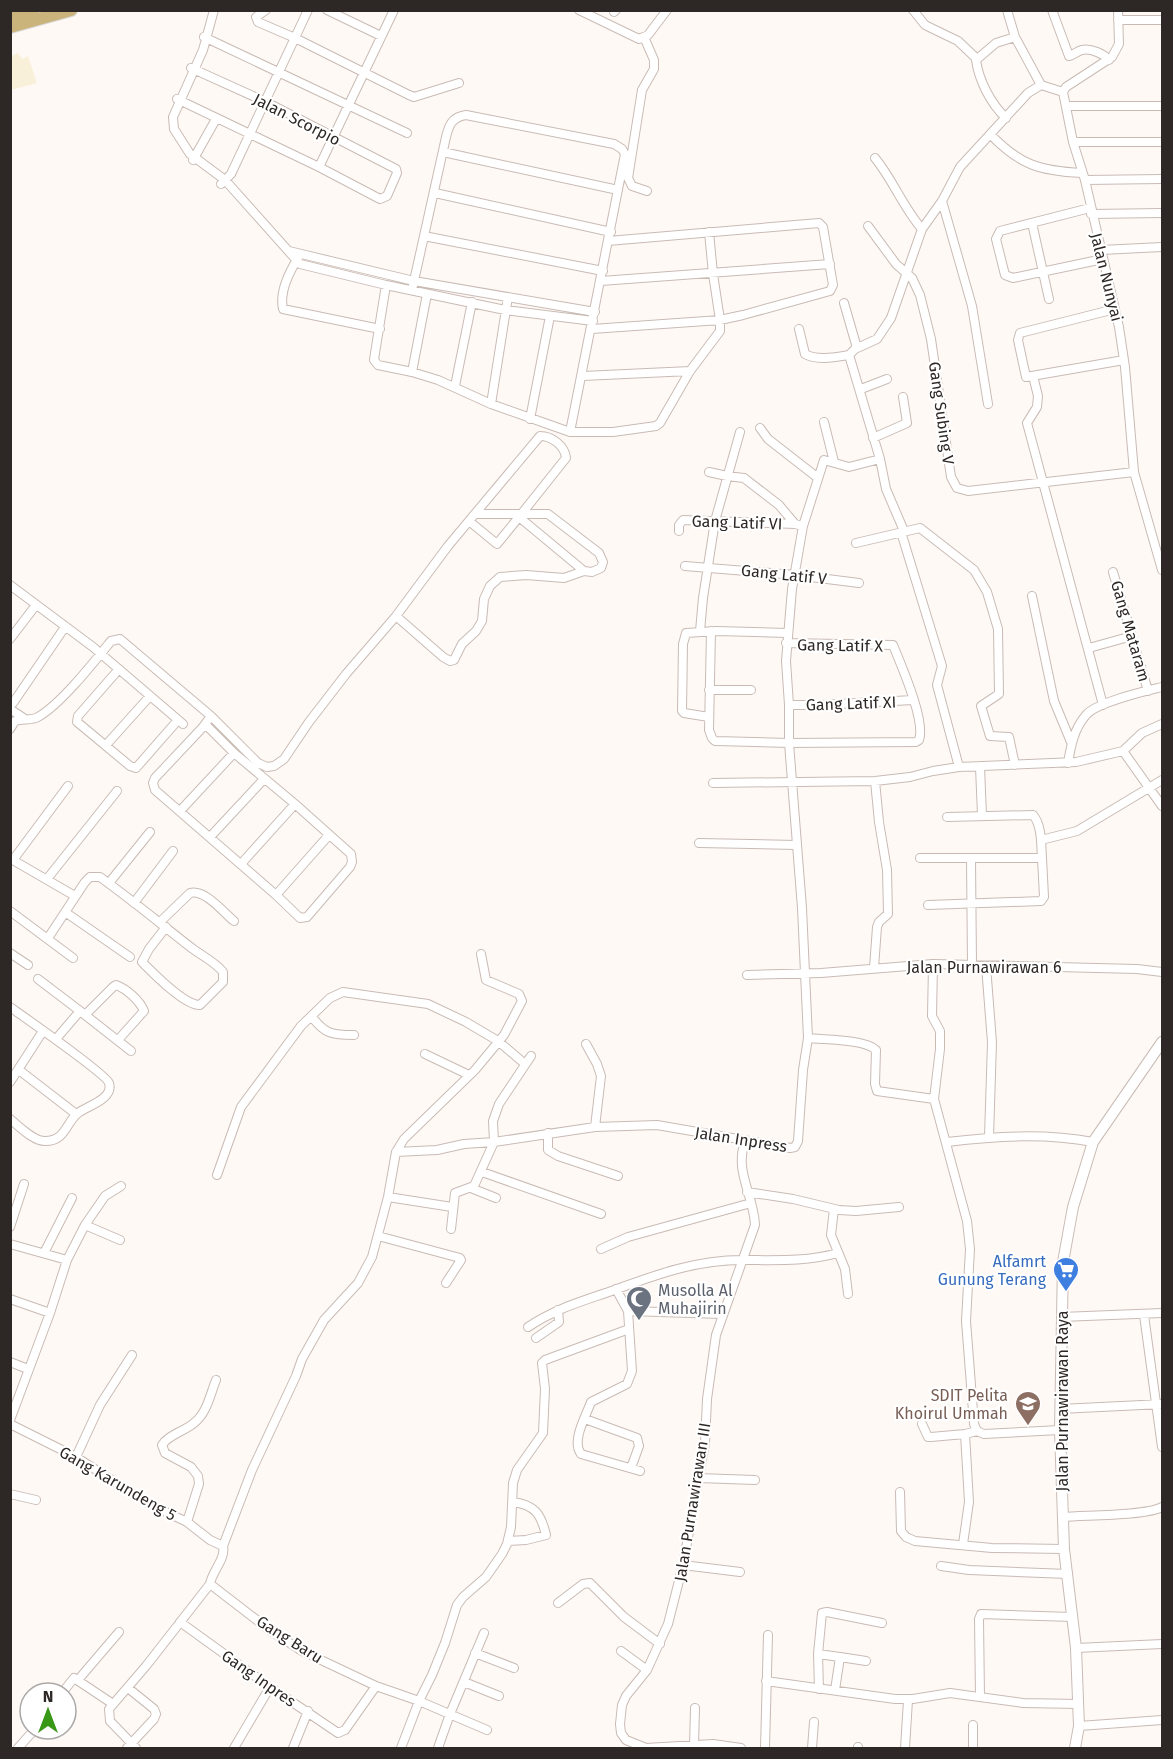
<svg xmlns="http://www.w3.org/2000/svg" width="1173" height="1759" font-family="'Fira Sans',sans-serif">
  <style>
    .medical { fill: #f9f0da }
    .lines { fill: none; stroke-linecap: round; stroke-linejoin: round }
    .minor-casing { stroke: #c9bbb4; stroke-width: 10 }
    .tertiary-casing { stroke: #c9bbb4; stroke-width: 12 }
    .primary-casing { stroke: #d9d8d8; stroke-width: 14 }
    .minor { stroke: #fff; stroke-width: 8 }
    .tertiary { stroke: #fff; stroke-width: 10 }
    .primary { stroke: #cab47c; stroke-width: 12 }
    .labels { text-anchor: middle; stroke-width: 4.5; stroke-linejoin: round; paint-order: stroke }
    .street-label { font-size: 16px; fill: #2d2725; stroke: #fff }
    .shop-label { font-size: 16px; fill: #366cbe; stroke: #fff; text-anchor: end }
    .worship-label { font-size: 16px; fill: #5b616d; stroke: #fff; text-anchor: start }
    .education-label { font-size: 16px; fill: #785e54; stroke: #fff; text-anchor: end }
  </style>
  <rect width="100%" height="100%" fill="#fff9f6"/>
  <!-- medical -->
  <path class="medical" d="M18 53 22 59 28 56 37 83 11 90V56Z"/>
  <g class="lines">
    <defs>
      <path id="minor" d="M214 10 203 50 173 117 174 129 190 154 225 180 300 264 386 285 505 310 593 321
        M266 10 256 17 258 22 295 38 409 95 414 97 459 83
        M327 10 381 36
        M579 10 639 39 648 35 667 10
        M913 10 925 25 958 41 977 59
        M1007 10 1015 37 1041 85
        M1052 10 1069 56C1074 55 1077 51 1082 50 1091 48 1104 54 1109 60
        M1118 10 1119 44 1112 57 1066 87 1063 92 1073 142 1085 180 1119 327 1125 367 1134 472 1162 570
        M614 12 616 10
        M1118 20H1162
        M204 37 407 133
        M644 37 654 60V69L642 90 628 178 632 186 647 191
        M1041 85 1063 92
        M177 99 319 167 380 199 387 196 397 173 396 169 266 102 191 68
        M1066 106H1162
        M1006 118C991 104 979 81 976 60L996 43 1015 37
        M991 135C1020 165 1040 171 1082 173
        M1073 142H1162
        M443 152 618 190
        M875 158C893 180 903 207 922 229
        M193 160 216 119
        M319 167 394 10
        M1085 180 1162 179
        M221 184 231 174 308 10
        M435 193 611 232
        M942 201 972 306 988 404
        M1090 208 1000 231 996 239 1005 275 1013 278 1103 259
        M1091 214 1162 213
        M1032 223 1049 299
        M868 226 896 264 912 278 920 295 931 339 951 477 957 488 968 491 1134 472
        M424 236 603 271
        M1101 250 1162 247
        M289 251 414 281 595 312
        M299 256C290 271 279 291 283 309L380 329
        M601 281 830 264
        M386 285 375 353 374 360 378 365 412 372 438 380 491 404 570 432H613L656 426 660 423 690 371 720 331V320L713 274 709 232
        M412 290 446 137C449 125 452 117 466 115L614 144 622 149 625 154 570 432
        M844 303 857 348
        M1115 309 1020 333 1018 340 1026 377 1124 360
        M592 329 720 320 743 315 830 291 833 285 823 227 819 223 608 241
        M799 329 805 354C817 361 836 357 849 355
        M412 372 427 294
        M583 376 690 371
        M1033 376 1038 396 1037 407 1027 423 1103 705
        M455 386 472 302
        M861 389 887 379
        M491 404 508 297
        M530 419 550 316
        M824 422 834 462
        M760 428 768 439 818 478
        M873 438 907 423 903 397
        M709 472 727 476 744 478 779 505 795 524
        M469 521 497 544 519 517
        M679 531V525L683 520 795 524 803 526
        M904 531 886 489 880 459 849 355 855 349 877 339 891 318 922 229 942 201 960 167 1028 93 1041 85
        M901 532 942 666 937 685 959 767
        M856 543 920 528 974 570 987 592 998 629 999 694 981 706 990 736 1009 737 1015 765
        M685 566 795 575 859 583
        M1113 572 1148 691
        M10 585 93 647 183 724
        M1032 596 1054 701 1071 742
        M396 616 443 657 450 661 454 660 462 644 476 631 482 621 484 599 490 586 500 577 526 575 564 578 584 571 592 572 601 568 603 562 599 553 548 514H476
        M700 631 703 598 715 521 740 432
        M711 631 709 730 712 738 715 741 789 743 916 742 919 740C926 721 901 665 893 645L786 643
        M10 639 36 605
        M1089 648 1132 636
        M119 669 78 716 77 722 82 726 130 766 136 768 178 720
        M709 690H751
        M13 703 65 627
        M789 705H820L913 700
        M10 709 25 719
        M211 716 203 727 155 778 153 783 155 790 276 895 329 835
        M709 717 684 713 682 711 683 644 686 633 716 631 787 633
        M205 724 234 753 295 804 351 854 352 862 350 867 307 917 300 918 276 895
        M10 729 15 721C23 718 31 721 38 717 61 704 94 662 111 641L120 639 211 716 258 763 267 767 274 766 284 759 309 722 346 674 396 616 448 546 540 436C552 436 565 446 566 458L519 517 584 571
        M106 745 150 696
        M1123 751 1162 806
        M1068 763C1071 745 1074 729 1086 715 1097 702 1146 691 1162 687
        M980 767 982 815
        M713 783 875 781 910 777 933 771 959 767 1076 762 1123 751 1142 733 1162 724
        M180 811 234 753
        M210 837 264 779
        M1041 840 1077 831 1162 780
        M699 843 796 845
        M920 858H1042C1041 845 1042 825 1033 815L947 817
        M11 859 75 896
        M971 859 972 965
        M13 860 68 786
        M241 864 295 804
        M47 879 117 791
        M109 883 150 832
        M134 903 173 851
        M928 905 1041 901 1044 897 1042 858
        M10 911 73 958
        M65 912 130 957
        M160 922 190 893C205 889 223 912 234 921
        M48 938 85 882 90 877H100C132 900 162 925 193 949 204 957 215 962 223 972V982L200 1005C185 1006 153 973 142 962L149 949 166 927
        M10 953 28 965
        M933 964 932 1016 940 1031V1049L934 1099 967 1221 970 1249 966 1321 974 1424 977 1431 984 1434 1060 1430
        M986 966 992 1042 989 1137
        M874 968 877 927 879 922 888 914 887 870 879 822 875 781
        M747 975 821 973 933 964 1137 969 1162 972
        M38 979 80 1011
        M10 1007C24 1017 106 1074 109 1083 114 1099 87 1106 78 1113 66 1122 66 1141 45 1141 33 1141 19 1126 10 1119
        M86 1014 113 987 116 985C127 989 140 1001 144 1011L118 1040
        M312 1017C325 1034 332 1035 354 1035
        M808 1038C825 1040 865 1039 876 1050L875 1084 877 1091 934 1099
        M56 1039 80 1011 131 1051
        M586 1044 597 1064 601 1076 595 1127
        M425 1054 469 1075
        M19 1070 76 1114
        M10 1082 43 1031
        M548 1133V1150L558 1156 618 1176
        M947 1142C996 1136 1045 1133 1093 1142
        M396 1152 437 1150 464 1144 494 1142 595 1127 657 1125 790 1148 795 1147 798 1141 803 1070 808 1038 802 908 789 743V705L786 661 792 589 803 526 824 460 849 467 880 459
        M482 1172 601 1214
        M217 1175 241 1107 301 1026 330 998 343 992 428 1004 466 1022 498 1041 525 1064
        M471 1188 496 1198
        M747 1192 793 1199 839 1210 856 1211 899 1207
        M388 1197 452 1207
        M834 1209 831 1235 845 1269 848 1294
        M85 1225 120 1240
        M10 1227 24 1184
        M451 1229 455 1193 474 1186 494 1142 493 1121 499 1104 531 1056
        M378 1236 460 1258 461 1260 446 1283
        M10 1244 67 1260
        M601 1249 628 1237 751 1203
        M44 1253 72 1198
        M616 1289 628 1311 632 1371 627 1384 591 1402C586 1416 571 1441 581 1454L640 1471
        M10 1299 50 1313
        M628 1311 722 1314
        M1144 1315 1162 1447
        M1061 1317 1162 1313
        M528 1327C558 1307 584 1301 617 1289 658 1274 697 1260 742 1260 774 1260 806 1262 838 1253
        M536 1338 559 1322 558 1310
        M10 1362 28 1369
        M1060 1409 1162 1404
        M585 1419 637 1438 639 1446 631 1468
        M10 1420 50 1313 67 1260 85 1225 105 1196 121 1186
        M10 1424 76 1457 149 1504 187 1522 210 1540 223 1546
        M922 1424 928 1437H931L965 1434 977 1431
        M76 1457 100 1405 132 1355
        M698 1478 755 1480
        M900 1492 901 1531 906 1537 915 1541 992 1548 1064 1549
        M10 1494 36 1500
        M1063 1517C1085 1515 1145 1516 1162 1507
        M187 1522 199 1484 198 1476 191 1467 165 1453 162 1445C168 1435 185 1431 194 1423 207 1413 210 1395 216 1380
        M508 1541 526 1540 546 1535C541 1514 535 1505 513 1502
        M963 1544 969 1502 965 1434
        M683 1565 740 1572
        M941 1566 969 1570 1068 1574
        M210 1584 271 1631 302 1651 376 1686 419 1701 487 1730
        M558 1603 583 1584 590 1583 624 1617 660 1644
        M180 1622 270 1687 338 1733 345 1730 376 1686
        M1076 1648 1162 1644
        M621 1651 647 1670
        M475 1653 514 1668
        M818 1654 840 1657
        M78 1680 119 1632
        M766 1681 895 1699H913L950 1693 1023 1703 1078 1704
        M464 1682 499 1696
        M819 1689 818 1654 822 1613 827 1612 882 1623
        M835 1690 840 1657 866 1661
        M62 1693 74 1678 113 1704
        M980 1697 979 1619 981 1614 1073 1617
        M1079 1726 1162 1720
        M694 1746 695 1708
        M18 1748 35 1729
        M127 1748 154 1719 156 1714 154 1709 128 1688
        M136 1748 110 1721 109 1709 146 1666 210 1584C212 1571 226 1559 223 1546L252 1470 296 1376 302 1359 324 1320 358 1283 372 1257 388 1197 396 1152 404 1139 475 1070 504 1035 522 1001 519 994 486 980 481 954
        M234 1748 270 1687
        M293 1748 308 1711
        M401 1748 419 1701 432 1675 445 1643 457 1605 463 1597 486 1577 502 1554 507 1544 511 1527 513 1483 517 1470 543 1433 545 1389 542 1363 545 1360 629 1329
        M438 1748 450 1714 484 1633
        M741 1748 713 1744 646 1748 626 1740 621 1733 620 1724 622 1705 626 1696 647 1670 668 1624 683 1565 705 1443 707 1399 716 1335 755 1225C754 1196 734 1171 745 1142
        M765 1748 768 1635
        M812 1748 814 1722
        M858 1748V1747
        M905 1748 908 1700
        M973 1748V1725"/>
      <path id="tertiary" d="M1075 1748 1079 1726 1076 1648 1064 1549 1060 1430 1063 1262 1073 1207 1093 1142 1162 1042"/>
      <path id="primary" d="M10 18 33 12
        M10 27 71 10"/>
    </defs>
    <!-- minor casing -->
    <use href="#minor" class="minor-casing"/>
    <!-- tertiary casing -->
    <use href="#tertiary" class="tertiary-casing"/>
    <!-- primary casing -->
    <use href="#primary" class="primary-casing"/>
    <!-- minor -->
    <use href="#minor" class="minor"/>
    <!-- tertiary -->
    <use href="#tertiary" class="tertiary"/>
    <!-- primary -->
    <use href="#primary" class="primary"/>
  </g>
  <!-- icons -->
  <defs>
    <symbol id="supermarket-pin" viewBox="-11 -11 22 30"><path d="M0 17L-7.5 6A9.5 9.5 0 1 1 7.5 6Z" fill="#3f7fe0" stroke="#fff"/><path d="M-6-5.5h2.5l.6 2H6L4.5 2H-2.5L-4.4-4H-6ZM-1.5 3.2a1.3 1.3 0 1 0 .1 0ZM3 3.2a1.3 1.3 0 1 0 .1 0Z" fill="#fff"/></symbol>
    <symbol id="mosque-pin" viewBox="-11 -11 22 30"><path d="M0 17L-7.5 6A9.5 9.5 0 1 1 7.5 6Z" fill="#6b7280" stroke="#fff"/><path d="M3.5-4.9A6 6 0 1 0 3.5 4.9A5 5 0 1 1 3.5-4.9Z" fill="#fff"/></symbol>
    <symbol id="school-pin" viewBox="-11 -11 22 30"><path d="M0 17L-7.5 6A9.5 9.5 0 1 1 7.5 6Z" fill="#8d6e63" stroke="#fff"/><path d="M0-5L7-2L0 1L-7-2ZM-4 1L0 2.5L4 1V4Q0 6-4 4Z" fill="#fff"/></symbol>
  </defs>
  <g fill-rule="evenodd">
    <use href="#supermarket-pin" x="1051" y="1255" width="30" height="40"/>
    <use href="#mosque-pin" x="624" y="1284" width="30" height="40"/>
    <use href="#school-pin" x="1013" y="1389" width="30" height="40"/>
  </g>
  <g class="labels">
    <!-- street labels -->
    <g class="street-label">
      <text transform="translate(297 119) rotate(27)" y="6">Jalan Scorpio</text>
      <text transform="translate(1107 277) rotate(76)" y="6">Jalan Nunyai</text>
      <text transform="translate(942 413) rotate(82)" y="6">Gang Subing V</text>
      <text transform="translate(737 522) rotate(2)" y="6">Gang Latif VI</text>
      <text transform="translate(784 574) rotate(6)" y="6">Gang Latif V</text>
      <text transform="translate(1131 631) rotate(74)" y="6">Gang Mataram</text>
      <text transform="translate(840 645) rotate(1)" y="6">Gang Latif X</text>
      <text transform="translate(851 703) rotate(-2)" y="6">Gang Latif XI</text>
      <text x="984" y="973">Jalan Purnawirawan 6</text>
      <text transform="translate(741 1139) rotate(9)" y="6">Jalan Inpress</text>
      <text transform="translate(1062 1401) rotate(-90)" y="6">Jalan Purnawirawan Raya</text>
      <text transform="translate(118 1483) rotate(30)" y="6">Gang Karundeng 5</text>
      <text transform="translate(692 1502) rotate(-81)" y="6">Jalan Purnawirawan III</text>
      <text transform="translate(290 1639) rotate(32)" y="6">Gang Baru</text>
      <text transform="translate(259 1678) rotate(35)" y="6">Gang Inpres</text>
    </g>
    <!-- shop labels -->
    <g class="shop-label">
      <text x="1046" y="1267">Alfamrt<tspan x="1046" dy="18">Gunung Terang</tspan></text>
    </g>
    <!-- worship labels -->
    <g class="worship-label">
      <text x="658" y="1296">Musolla Al<tspan x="658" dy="18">Muhajirin</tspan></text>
    </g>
    <!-- education labels -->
    <g class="education-label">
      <text x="1008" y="1401">SDIT Pelita<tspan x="1008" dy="18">Khoirul Ummah</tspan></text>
    </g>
  </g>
  <!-- border -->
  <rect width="1173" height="1759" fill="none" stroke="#2d2725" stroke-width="24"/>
  <!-- north arrow -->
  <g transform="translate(48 1711)"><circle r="28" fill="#ffffff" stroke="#aba9a8" stroke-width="1.5"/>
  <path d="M0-4.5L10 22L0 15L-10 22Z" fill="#399716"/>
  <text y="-9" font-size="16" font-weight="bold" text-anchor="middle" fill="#2d2725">N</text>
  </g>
</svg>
